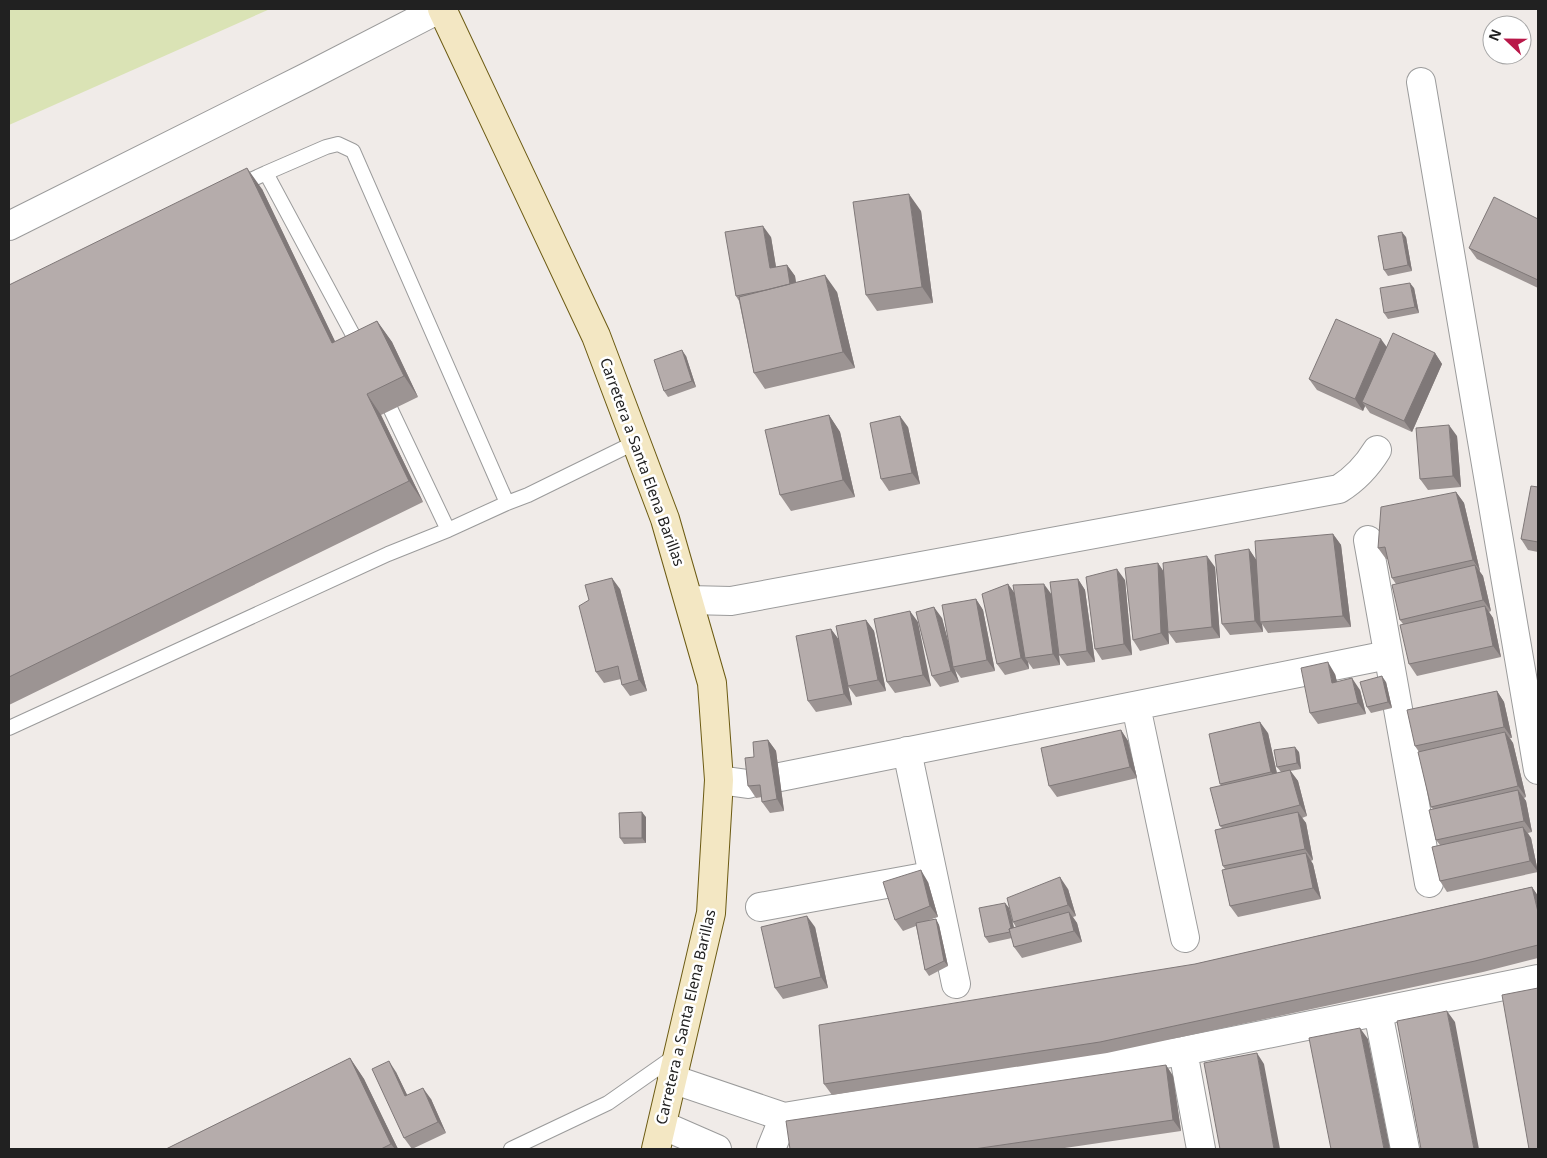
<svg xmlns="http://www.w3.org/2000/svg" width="1547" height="1158" font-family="'Noto Sans',sans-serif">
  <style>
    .grass { fill: #dae3b5 }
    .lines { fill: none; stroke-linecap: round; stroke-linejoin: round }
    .lane-casing { stroke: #9b9b9b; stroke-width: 16 }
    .street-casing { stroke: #9b9b9b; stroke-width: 30 }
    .secondary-casing { stroke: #6c5b13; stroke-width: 30 }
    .lane { stroke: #fff; stroke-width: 14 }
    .street { stroke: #fff; stroke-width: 28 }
    .secondary { stroke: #f3e7c3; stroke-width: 28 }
    .wall { fill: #9c9493 }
    .shaded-wall { fill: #7f7878 }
    .building { fill: #b5acab; stroke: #7f7878 }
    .labels { text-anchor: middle; stroke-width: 5; stroke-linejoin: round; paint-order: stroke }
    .street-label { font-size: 15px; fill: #212121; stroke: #fff }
  </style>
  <rect width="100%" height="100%" fill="#f0ebe8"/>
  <!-- grass -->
  <path class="grass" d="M9 9H270L9 125Z"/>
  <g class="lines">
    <defs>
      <path id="lane" d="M266 173 326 147 338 144 353 151 507 503
        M238 186 266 173 360 348
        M448 530 507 503 528 495 636 442
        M9 728 388 554 448 530 391 410
        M511 1149 608 1103 675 1056"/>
      <path id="street" d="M1421 82 1538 770
        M9 226 307 77 439 9
        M1368 540 1429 883
        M689 600 731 601 1339 489C1355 479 1366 468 1377 450
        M1136 706 1185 938
        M907 751 956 984
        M780 777 1388 655
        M719 780 748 784 754 782
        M760 907 919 878
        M1378 1012 1405 1149
        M1183 1051 1201 1149
        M672 1079 784 1117
        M662 1125 717 1149
        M771 1149 784 1117 1183 1051 1538 979"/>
      <path id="secondary" d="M442 9 596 336 665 519 712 683 719 780 711 913 656 1149"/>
    </defs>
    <!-- lane casing -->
    <use href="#lane" class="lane-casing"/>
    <!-- street casing -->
    <use href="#street" class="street-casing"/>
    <!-- secondary casing -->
    <use href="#secondary" class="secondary-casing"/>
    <!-- lane -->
    <use href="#lane" class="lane"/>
    <!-- street -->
    <use href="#street" class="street"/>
    <!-- secondary -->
    <use href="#secondary" class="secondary"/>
  </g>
  <!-- wall -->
  <path class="wall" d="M262 189 335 342 377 321 392 342 418 397 381 415 423 502 9 705V285Z
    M921 211 933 303 877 311 866 295Z
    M1538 219V288L1477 259 1469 248Z
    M771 237 776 267 787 265 795 276 796 283 837 292 855 368 765 389 754 373 739 301 736 296Z
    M1406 237 1412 271 1388 276 1384 270Z
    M1414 288 1419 313 1388 319 1384 313Z
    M1387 347 1435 353 1442 364 1412 432 1370 413 1365 406 1363 411 1317 390 1309 379Z
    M686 356 696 387 668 397 664 391Z
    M829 415 840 432 855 497 791 511 780 495Z
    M908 427 920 484 889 491 881 479Z
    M1457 436 1461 487 1428 490 1420 479Z
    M1538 487V552L1528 550 1521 539Z
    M1456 492 1464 503 1480 571V572L1483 576 1491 611 1489 612 1493 618 1501 657 1417 676 1409 664 1403 624 1400 620 1396 584 1392 578 1388 559H1386L1378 548Z
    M1333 534 1341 545 1351 627 1268 633 1262 624 1263 632 1230 635 1222 624 1249 549 1256 560Z
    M1158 563 1164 572 1215 567 1220 638 1176 643 1168 632V625L1169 644 1140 651 1133 640Z
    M1078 579 1085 590 1095 662 1067 666 1059 655 1060 665 1033 669 1028 662 1029 669 1005 675 997 664 1008 584 1014 593 1051 595Z
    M1125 580 1132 655 1102 660 1095 649Z
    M620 589 647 691 630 696 622 685 621 679 604 683 596 672 589 600Z
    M976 599 983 610 995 671 961 678 955 670 959 682 940 687 932 676 942 618 949 647Z
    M910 611 931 686 895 693 887 682Z
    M866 620 874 631 886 691 856 697 848 686Z
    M831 629 839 640 852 705 816 712 808 701Z
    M1335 674 1337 682 1360 690 1366 714 1318 724 1310 713Z
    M1386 682 1392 708 1371 713 1367 707Z
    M1497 691 1504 702 1512 738H1510L1513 743 1526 797 1524 798 1526 801 1532 832 1528 833 1531 838 1538 872 1447 892 1440 881V845L1436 840 1433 809 1431 807 1419 752 1415 746Z
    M1121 730 1128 741 1137 778 1057 797 1049 786Z
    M1268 733 1277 773 1281 772 1277 767 1299 752 1301 769 1290 771 1298 781 1307 816 1302 818 1306 823 1313 860 1311 861 1313 864 1321 899 1238 917 1230 906 1225 869 1223 866 1222 828 1220 826 1221 785 1220 784Z
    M768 740 776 751 784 811 770 813 762 802V797L756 798 748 786 754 757Z
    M646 817V843L624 844 620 838Z
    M928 882 938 917 929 920 936 919 939 925 948 966 929 976 925 970 916 926 903 931 895 920Z
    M1532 887 1538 896V958L1483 972 1107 1053 832 1095 824 1084 1195 964Z
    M1068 889 1076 916 1073 917 1077 923 1082 942 1022 958 1014 947 1012 938 989 943 985 937 1005 903 1009 908 1014 927H1016L1013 922Z
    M815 927 828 988 783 999 775 988Z
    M350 1058 364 1079 398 1149H166Z
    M1166 1065 1173 1076 1181 1131 1058 1149H790Z
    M396 1072 407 1095 431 1099 446 1133 412 1149 404 1138Z"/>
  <!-- shaded-wall -->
  <path class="shaded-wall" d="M247 168 262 189 346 364 332 343Z
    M909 194 921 211 933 303 922 287Z
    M763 226 771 237 778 279 770 268Z
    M1402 232 1406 237 1412 271 1408 265Z
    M787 265 795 276 798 297 790 286Z
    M825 275 837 292 855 368 843 352Z
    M1410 283 1414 288 1419 313 1415 307Z
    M377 321 392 342 418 397 404 376Z
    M1381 339 1389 350 1362 402 1365 406 1363 411 1355 399Z
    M682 350 686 356 696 387 692 381Z
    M1435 353 1442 364 1412 432 1404 421Z
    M367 394 381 415 423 502 409 481Z
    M829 415 840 432 855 497 843 480Z
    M900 416 908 427 920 484 912 473Z
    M1449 425 1457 436 1461 487 1453 476Z
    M1456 492 1464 503 1480 571 1473 560Z
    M1333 534 1341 545 1351 627 1343 616Z
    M1249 549 1257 561 1260 622 1262 624 1263 632 1255 621Z
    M1207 556 1215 567 1220 638 1212 627Z
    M1158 563 1165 574 1169 644 1161 633Z
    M1475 565 1483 576 1491 611 1483 600Z
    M1117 569 1125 580 1132 655 1124 644Z
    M612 578 620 589 647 691 639 680Z
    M1078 579 1085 590 1095 662 1087 651Z
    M1008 584 1016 595 1025 658 1028 662 1029 669 1021 658Z
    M1044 584 1052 595 1060 665 1053 654Z
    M976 599 983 610 995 671 987 660Z
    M1485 606 1493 618 1501 657 1493 646Z
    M934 607 942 618 955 666 953 667 955 670 959 682 951 671Z
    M910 611 918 622 931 686 923 675Z
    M866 620 874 631 886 691 878 680Z
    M831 629 839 640 852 705 844 694Z
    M1328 662 1335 674 1340 694 1332 683Z
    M1382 676 1386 682 1392 708 1388 702Z
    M1352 678 1360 690 1366 714 1358 703Z
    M1497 691 1504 702 1512 738 1504 727Z
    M1260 722 1268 733 1279 783 1271 772Z
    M1121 730 1128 741 1137 778 1130 767Z
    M1505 732 1513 743 1526 797 1518 786Z
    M768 740 776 751 784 811 777 799Z
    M1295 747 1299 752 1301 769 1297 763Z
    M1290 770 1298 781 1307 816 1300 805Z
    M1518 790 1526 801 1532 832 1524 821Z
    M642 812 646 817V843L642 838Z
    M1298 812 1306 823 1313 860 1305 849Z
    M1523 827 1531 838 1538 872 1530 861Z
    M1306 853 1313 864 1321 899 1313 888Z
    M921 870 928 882 938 917 930 906Z
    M1060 877 1068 889 1076 916 1068 905Z
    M1532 887 1538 896V912Z
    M1005 903 1009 908 1016 937 1012 931Z
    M1069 912 1077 923 1082 942 1074 931Z
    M807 916 815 927 828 988 821 977Z
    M936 919 939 925 948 966 944 961Z
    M1447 1011 1455 1022 1479 1149H1474Z
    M1360 1028 1368 1039 1390 1149H1384Z
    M1257 1053 1264 1064 1280 1149H1274Z
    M350 1058 364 1079 398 1149H395L391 1144Z
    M389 1061 396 1072 413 1107 405 1096Z
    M1166 1065 1173 1076 1181 1131 1173 1120Z
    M423 1088 431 1099 446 1133 438 1122Z"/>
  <!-- building -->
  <path class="building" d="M247 168 332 343 377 321 404 376 367 394 409 481 9 677V285Z
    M909 194 922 287 866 295 853 202Z
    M1494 197 1538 219V280L1469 248Z
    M763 226 770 268 787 265 790 284 766 290 736 296 725 232Z
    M1402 232 1408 265 1384 270 1378 236Z
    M825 275 843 352 754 373 739 297Z
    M1410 283 1415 307 1384 313 1380 288Z
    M1336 319 1381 339 1355 399 1309 379Z
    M1393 333 1435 353 1404 421 1362 402Z
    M682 350 692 381 664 391 654 360Z
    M829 415 843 480 780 495 765 430Z
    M900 416 912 473 881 479 870 423Z
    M1449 425 1453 476 1420 479 1416 428Z
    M1531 486 1538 487V542L1521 539Z
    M1456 492 1473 560 1392 578 1385 547 1378 548 1381 507Z
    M1333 534 1343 616 1260 622 1255 541Z
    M1249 549 1255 621 1222 624 1215 555Z
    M1207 556 1212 627 1168 632 1163 563Z
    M1158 563 1161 633 1133 640 1125 568Z
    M1475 565 1483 600 1400 620 1392 585Z
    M1117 569 1124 644 1095 649 1086 577Z
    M612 578 639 680 622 685 618 666 596 672 579 606 589 600 585 585Z
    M1078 579 1087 651 1059 655 1050 582Z
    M1008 584 1021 658 997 664 982 594Z
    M1044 584 1053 654 1025 658 1013 585Z
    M976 599 987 660 953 667 942 605Z
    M1485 606 1493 646 1409 664 1400 625Z
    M934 607 951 671 932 676 916 612Z
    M910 611 923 675 887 682 874 619Z
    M866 620 878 680 848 686 836 626Z
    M831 629 844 694 808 701 796 636Z
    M1328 662 1332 683 1352 678 1358 703 1310 713 1301 668Z
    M1382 676 1388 702 1367 707 1360 682Z
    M1497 691 1504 727 1415 746 1407 710Z
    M1260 722 1271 772 1220 784 1209 734Z
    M1121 730 1130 767 1049 786 1041 748Z
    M1505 732 1518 786 1431 807 1418 752Z
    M768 740 777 799 762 802 760 785 748 786 745 758 754 757 753 742Z
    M1295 747 1297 763 1277 767 1274 750Z
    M1290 770 1300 805 1220 826 1210 788Z
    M1518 790 1524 821 1436 840 1429 810Z
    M642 812V838H620L619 813Z
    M1298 812 1305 849 1223 866 1215 830Z
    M1523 827 1530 861 1440 881 1432 847Z
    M1306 853 1313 888 1230 906 1222 870Z
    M921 870 930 906 895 920 883 882Z
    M1060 877 1068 905 1013 922 1007 898Z
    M1532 887 1538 912V945L1475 961 1100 1042 824 1084 819 1025 1195 964Z
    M1005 903 1011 928 1009 929 1010 932 985 937 979 908Z
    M1069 912 1074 931 1014 947 1009 929Z
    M807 916 821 977 775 988 761 927Z
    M936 919 944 961 925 970 916 923Z
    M1538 988V1149H1529L1502 995Z
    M1447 1011 1474 1149H1421L1397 1021Z
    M1360 1028 1384 1149H1331L1309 1038Z
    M1257 1053 1274 1149H1220L1204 1063Z
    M350 1058 391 1144 381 1149H166Z
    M389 1061 405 1096 423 1088 438 1122 404 1138 372 1069Z
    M1166 1065 1173 1120 974 1149H790L786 1121Z"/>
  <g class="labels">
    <!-- street labels -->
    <g class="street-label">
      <text transform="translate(642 462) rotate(70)" y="5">Carretera a Santa Elena Barillas</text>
      <text transform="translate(686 1017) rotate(-77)" y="5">Carretera a Santa Elena Barillas</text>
    </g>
  </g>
  <!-- border -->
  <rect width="1547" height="1158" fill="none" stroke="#212121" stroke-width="20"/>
  <!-- north arrow -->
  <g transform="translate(1507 40) rotate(292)"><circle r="24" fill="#ffffff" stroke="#a6a6a6"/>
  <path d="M0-4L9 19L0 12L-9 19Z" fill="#b91849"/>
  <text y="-8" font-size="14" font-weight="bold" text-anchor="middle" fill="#212121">N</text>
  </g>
</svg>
